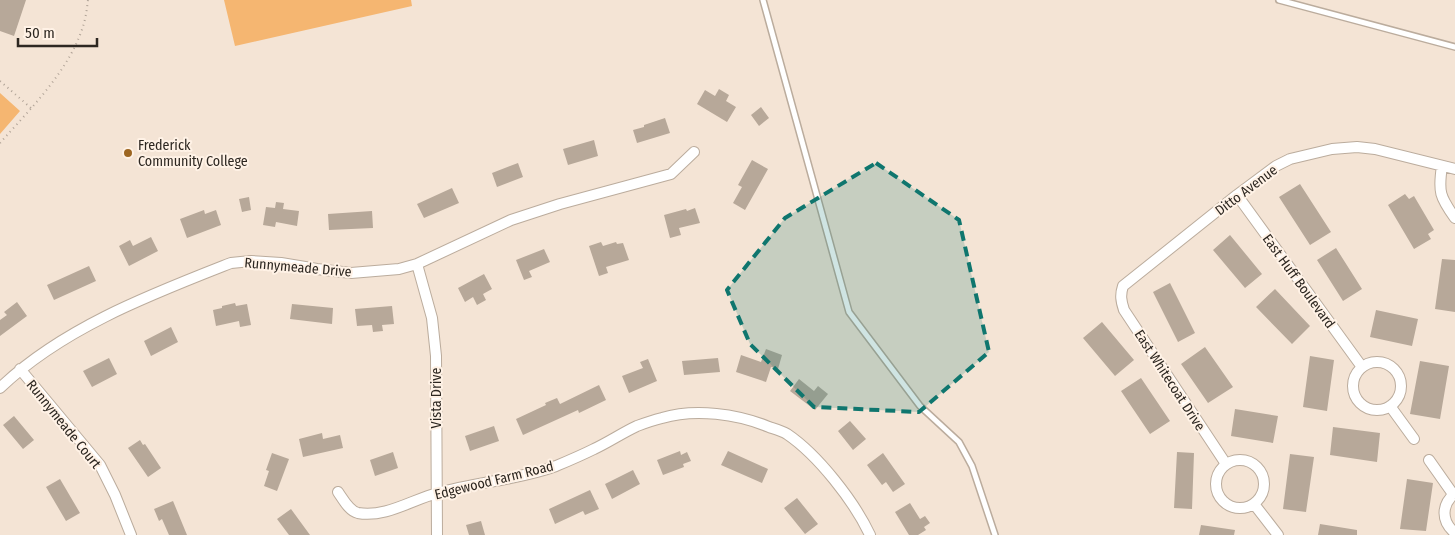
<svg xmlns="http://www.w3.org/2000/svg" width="1455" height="535" font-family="'Fira Sans Condensed',sans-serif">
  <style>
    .green { fill: #f5b671 }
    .building { fill: #b7a899 }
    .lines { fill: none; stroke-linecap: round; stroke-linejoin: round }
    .lane-casing { stroke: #bbac9d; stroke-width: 8 }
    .street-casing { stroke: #bbac9d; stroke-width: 12 }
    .path { stroke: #afa296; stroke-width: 2; stroke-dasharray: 1 4; stroke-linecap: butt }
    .lane { stroke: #fff; stroke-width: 5 }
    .street { stroke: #fff; stroke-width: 10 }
    .marked { fill: #0f766e; fill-opacity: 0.2; stroke: #0f766e; stroke-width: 4; stroke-dasharray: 10 6; stroke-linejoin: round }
    .poi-dot { fill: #9d6621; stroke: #fff2e6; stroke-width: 2 }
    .labels { text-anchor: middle; stroke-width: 4; stroke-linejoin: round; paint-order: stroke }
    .poi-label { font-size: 14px; fill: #2d2721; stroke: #fff2e6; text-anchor: start }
    .street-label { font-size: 14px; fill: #2d2721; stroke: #fff2e6 }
  </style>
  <rect width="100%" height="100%" fill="#f4e4d5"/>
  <!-- green -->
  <path class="green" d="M224 0H411L412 6 235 46Z
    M0 93 20 111 0 134Z"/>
  <!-- building -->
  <path class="building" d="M0 0H26L14 36 0 31Z
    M719 89 729 95 726 101 736 107 727 122 697 104 705 90 715 96Z
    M761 107 769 118 759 126 751 115Z
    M665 118 670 133 637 143 633 130 644 127V125Z
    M594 140 598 156 568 165 563 149Z
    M752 160 768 169 745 210 733 203 742 187 738 185Z
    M518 163 523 177 497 187 492 173Z
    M1300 184 1331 232 1310 245 1279 197Z
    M452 188 459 203 424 218 417 204Z
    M1405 194 1409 199 1414 196 1434 230 1428 234 1431 239 1414 249 1388 205Z
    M249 197 251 210 242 212 239 199Z
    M276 202 284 203 283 209 299 211 297 226 276 222 275 227 263 225 266 207 275 208Z
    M695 208 700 223 679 228 681 235 670 238 664 215 686 209 687 211Z
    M204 210 205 214 216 210 221 225 187 238 180 219Z
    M372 211 373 228 329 230 328 214Z
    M1230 235 1262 274 1245 288 1213 250Z
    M151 237 158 251 129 266 119 246 130 240 133 246Z
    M601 242 603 246 616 242 617 244 623 243 629 260 606 267 608 273 599 276 589 246Z
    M1336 248 1362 289 1343 301 1317 260Z
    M544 249 550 262 529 271 532 277 524 280 516 260Z
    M1442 259 1455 260V312L1435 309Z
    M89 266 96 281 54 300 47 285Z
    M484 274 492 289 483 294 486 300 477 305 473 297 465 302 458 288Z
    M1170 283 1195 333 1178 342 1153 292Z
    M1275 289 1310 326 1292 344 1256 307Z
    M17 302 27 316 0 336V320L7 315 4 312Z
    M235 303 236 306 247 304 251 325 240 327 239 321 216 326 213 310 222 308V306Z
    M292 304 333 308 332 324 290 319Z
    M392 306 394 324 382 325 383 331 373 332 372 325 357 326 355 309Z
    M1376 310 1418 319 1412 346 1370 337Z
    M1102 322 1134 360 1115 376 1083 338Z
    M171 327 178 342 151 356 144 341Z
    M1205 347 1233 387 1208 403 1181 364Z
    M766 349 782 355 778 369 771 367 766 382 736 372 741 355 761 362Z
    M1310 356 1334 360 1327 411 1303 407Z
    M109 358 117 374 92 387 83 371Z
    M718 358 720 372 684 375 682 361Z
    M648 359 657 381 629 393 622 376 643 368 640 362Z
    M1420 361 1449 366 1440 419 1410 414Z
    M1141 378 1170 421 1150 434 1121 391Z
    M799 379 814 391 818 386 828 394 815 410 790 391Z
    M599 385 606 400 579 413 578 410 523 435 516 419 546 405 545 403 557 398 560 404Z
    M1235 409 1278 416 1273 443 1231 436Z
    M14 416 34 440 23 449 3 425Z
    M850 421 866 439 853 450 838 431Z
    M494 426 499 441 470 451 465 436Z
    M1333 427 1380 433 1377 462 1330 455Z
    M322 433 323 439 340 435 343 448 303 457 299 439Z
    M140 440 143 445 145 444 161 468 148 477 128 448Z
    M680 451 681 455 687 452 691 461 683 464 684 467 663 475 657 460Z
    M728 451 768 469 762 483 721 465Z
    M393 452 398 468 375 476 370 460Z
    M1177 452 1194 453 1192 509 1174 508Z
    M272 453 289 459 277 491 264 486 269 471 266 470Z
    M883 453 905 484 893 492 886 482 882 485 867 465Z
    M1290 454 1314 457 1306 512 1283 509Z
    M633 470 640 484 612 499 605 484Z
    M60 479 80 513 66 521 46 487Z
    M1407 479 1433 483 1426 531 1400 529Z
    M590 490 599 509 585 515 583 511 555 524 549 509Z
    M797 498 818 524 805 534 784 508Z
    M173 501 187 535H169L162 519 159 521 154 509Z
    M910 503 920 519 925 516 930 523 924 527 926 530 918 535H909L895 512Z
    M291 509 310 535H289L277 519Z
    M481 521 485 535H469L466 525Z
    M1320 524 1357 530V535H1318Z
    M1201 525 1235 530 1234 535H1199Z"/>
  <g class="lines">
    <defs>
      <path id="lane" d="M763 0 849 312 920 406 959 442 972 466 995 535
        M1279 0 1455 47"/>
      <path id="street" d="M1442 166C1438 192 1440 197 1455 218
        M1237 195 1362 367
        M417 264 432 318 436 356 437 535
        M1353 386a24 24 0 1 1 48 0a24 24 0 1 1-48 0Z
        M20 369 100 465 115 495 131 535
        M0 388C62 328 152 294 231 263L251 261 281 263 317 269 351 273 399 269 417 264 511 220 560 204 671 174 694 152
        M1390 406 1414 439
        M1216 484a24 24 0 1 1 48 0a24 24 0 1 1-48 0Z
        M1429 460 1453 494
        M1226 464 1124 310C1121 301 1120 295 1123 286L1237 195 1276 166 1290 159 1332 149 1357 147 1375 149 1455 169
        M338 492C343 499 349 511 358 513 386 518 413 499 438 493 477 482 518 480 556 466 568 461 582 455 594 449 609 442 622 433 637 426 645 423 654 420 662 418 695 408 738 414 769 427 775 429 782 431 787 434 818 455 854 501 870 535
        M1455 493C1441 505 1441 521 1455 533
        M1254 504 1278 535"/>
    </defs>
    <!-- lane casing -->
    <use href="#lane" class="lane-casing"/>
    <!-- street casing -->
    <use href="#street" class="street-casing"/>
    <!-- path -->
    <path class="path" d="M0 81 31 108
      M0 143C31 108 71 69 84 23 86 16 87 8 88 0"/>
    <!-- lane -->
    <use href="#lane" class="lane"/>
    <!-- street -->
    <use href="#street" class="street"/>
  </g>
  <!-- marked area -->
  <path class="marked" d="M876 163 959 220 989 352 919 412 814 407 750 344 727 290 785 218Z"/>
  <!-- markers -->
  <circle class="poi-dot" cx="128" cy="153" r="5"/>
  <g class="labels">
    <!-- poi labels -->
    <g class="poi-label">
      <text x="138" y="150">Frederick<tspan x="138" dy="16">Community College</tspan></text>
    </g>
    <!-- street labels -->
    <g class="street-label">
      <text transform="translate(1246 190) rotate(-37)" y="5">Ditto Avenue</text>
      <text transform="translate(298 267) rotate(5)" y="5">Runnymeade Drive</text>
      <text transform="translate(1299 281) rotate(54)" y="5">East Huff Boulevard</text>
      <text transform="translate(1170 380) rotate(57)" y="5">East Whitecoat Drive</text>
      <text transform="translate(436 398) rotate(-90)" y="5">Vista Drive</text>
      <text transform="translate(64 424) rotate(51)" y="5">Runnymeade Court</text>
      <text transform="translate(494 480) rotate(-14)" y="5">Edgewood Farm Road</text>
    </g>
  </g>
  <!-- scale -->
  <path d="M18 38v8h79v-8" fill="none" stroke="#2d2721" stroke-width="2.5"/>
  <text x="25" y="38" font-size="15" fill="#2d2721" stroke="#fff2e6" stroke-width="4" paint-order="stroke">50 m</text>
</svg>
